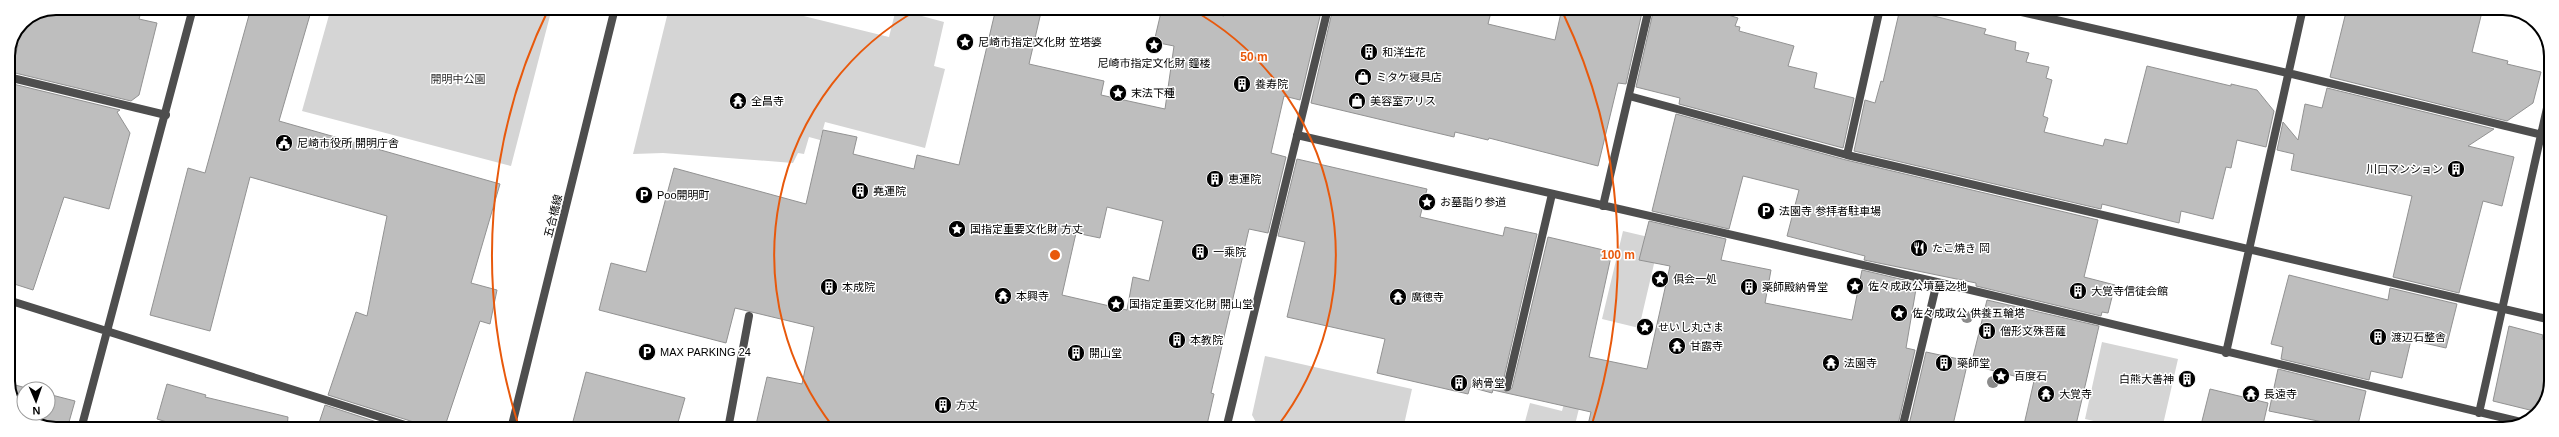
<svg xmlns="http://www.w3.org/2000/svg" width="2559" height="437" font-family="Helvetica,'Noto Sans JP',sans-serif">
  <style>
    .green { fill: #d5d5d5 }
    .building { fill: #bebebe; stroke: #929292; fill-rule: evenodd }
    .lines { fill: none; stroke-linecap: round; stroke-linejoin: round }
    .service { stroke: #4e4e4e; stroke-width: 8 }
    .minor { stroke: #4e4e4e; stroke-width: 8 }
    .tertiary { stroke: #4e4e4e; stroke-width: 8 }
    .tree { fill: #8b8b8b }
    .ring { fill: none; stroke: #e8590c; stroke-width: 2 }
    .labels { text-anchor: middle; stroke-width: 3; stroke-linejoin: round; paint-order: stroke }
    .poi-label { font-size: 11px; fill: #000; stroke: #fff; text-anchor: start }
    .park-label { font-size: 11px; fill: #2c2c2c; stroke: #fff }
    .street-label { font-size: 11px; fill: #000; stroke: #fff }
    .rim { fill: none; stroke: #000; stroke-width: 2 }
    .centre { fill: #e8590c; stroke: #fff; stroke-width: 2 }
    .ring-label { font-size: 12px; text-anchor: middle; font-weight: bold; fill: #e8590c; stroke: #fff; stroke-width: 3; stroke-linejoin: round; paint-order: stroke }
  </style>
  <rect width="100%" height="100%" fill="#fff"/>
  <!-- green -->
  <path class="green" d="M331 8H552L511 166 302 111Z
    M669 8H771L889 37 896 9 944 22 934 66 945 69 925 148 825 122 820 140 809 137 804 154 798 153 793 163 663 153 633 154Z
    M1623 231 1657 239V251L1639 328 1602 319Z
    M2102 342 2178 359 2162 429H2114L2115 426 2085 419Z
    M1265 356 1412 389 1403 429H1271L1258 426 1252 415Z
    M1569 384 1584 388 1574 429H1523L1530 403 1562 411Z"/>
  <!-- building -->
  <path class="building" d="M56 8H142L139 19 157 23 139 95 131 101 11 72 18 45 13 44 22 22Z
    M251 8H312L279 121 500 184 471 283 497 290 490 324 480 321 444 429H423L420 424 328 395 356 312 367 316 387 216 250 177 210 331 150 315 188 168 205 173Z
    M996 8H1042L1029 64 1104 81 1101 95 1165 109 1174 46 1154 42 1162 8H1191L1224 16 1226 8H1322L1300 100 1284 96 1271 153 1286 157 1268 233 1249 229 1211 393 1214 394 1206 429H755L767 377 802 384 814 327 735 308 726 343 599 310 611 263 646 272 674 168 806 204 823 130 857 137 853 154 914 169 917 155 959 165ZM1107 207 1163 221 1149 281 1133 277 1127 310 1062 295 1076 233 1100 238Z
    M1333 8H1473L1491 12 1488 24 1555 40 1562 8H1643L1626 84 1618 83 1598 166 1489 138 1488 140 1455 132 1454 137 1311 103Z
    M1654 8H1705L1738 18 1735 26 1740 27 1739 31 1794 46 1788 66 1817 73 1814 88 1854 98 1843 148 1679 104 1680 98 1636 87Z
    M2347 8H2483L2472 52 2508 61 2507 64 2541 72 2533 103 2507 121 2330 77Z
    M1906 9 1986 29 1984 34 2016 42 2015 50 2029 53 2026 62 2049 67 2046 78 2052 80 2043 116 2048 118 2044 132 2103 146 2105 139 2127 144 2147 66 2231 86V84L2257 90 2274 111 2266 147 2237 140 2231 168 2226 167 2213 219 2181 211 2179 223 2102 204 2101 209 1854 151 1865 100 1875 103 1881 81 1883 82 1899 13 1905 14Z
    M9 83 120 110 117 112 130 133 109 209 64 197 33 290 8 282Z
    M2327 88 2494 129 2468 146 2514 157 2502 206 2483 201 2459 293 2393 277 2412 196 2291 170 2294 154 2277 150 2283 122 2298 140 2305 104 2322 108Z
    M1676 114 1846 160 2098 220 2084 277 2115 285 2108 313 2102 312 2101 316 1976 286V283L1864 260 1865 256 1787 236 1799 190 1743 176 1729 229 1652 211Z
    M1297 159 1427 189 1420 217 1503 236 1505 227 1537 234 1502 386 1506 392 1512 388 1548 237 1612 252 1589 357 1647 369 1670 266 1639 260 1649 221 1726 239 1721 260 1771 270 1765 303 1852 320 1862 270 1917 283 1906 348 1915 350 1897 429H1587L1591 412 1493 390 1492 393 1470 387 1468 394 1377 373 1385 339 1287 317 1305 242 1278 236Z
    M2289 275 2388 300 2390 288 2457 304 2446 348 2411 340 2402 378 2371 371 2369 380 2281 359 2283 347 2271 344Z
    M1987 300 2099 326 2075 429H2023L2034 381 1971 365Z
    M2509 326 2543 335 2542 339 2551 341V388L2538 412 2493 401Z
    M1926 352 1968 361 1952 429H1908Z
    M2278 369 2366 391 2357 429 2269 411Z
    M586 372 685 398 676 429H571Z
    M8 383 30 389H24V413H48V394L75 401 67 429H49L22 415Z
    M167 384 206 395 205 397 288 417 287 429H190L157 419Z
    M2210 389 2268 403 2262 429H2200Z
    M325 405 398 429H317Z"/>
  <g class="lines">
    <!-- service -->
    <path class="service" d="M1507 387 1552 194"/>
    <!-- minor -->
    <path class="minor" d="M2004 8 2288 73 2551 137
      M8 77 166 115
      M1629 96 1847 155 2551 320
      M1297 135 1937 282 2521 422
      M1847 155 1880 8
      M1603 206 1649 8
      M8 300 418 429
      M2226 353 2303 8
      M2479 413 2551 90
      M81 429 193 8
      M728 429 749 316
      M1226 429 1328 8
      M1902 429 1937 282"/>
    <!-- tertiary -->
    <path class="tertiary" d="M511 429 615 8"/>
  </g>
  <!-- trees -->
  <g class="tree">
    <circle cx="1967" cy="317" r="6"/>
    <circle cx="1993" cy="382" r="6"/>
  </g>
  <!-- distance rings -->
  <g class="ring">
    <path d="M834 428A281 281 0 0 1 919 9M1191 9A281 281 0 0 1 1276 428"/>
    <path d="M518 424A563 563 0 0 1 549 8M1563 13A563 563 0 0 1 1592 424"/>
  </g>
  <!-- icons -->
  <defs>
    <symbol id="sight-disc" viewBox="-11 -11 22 22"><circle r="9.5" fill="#000" stroke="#fff"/><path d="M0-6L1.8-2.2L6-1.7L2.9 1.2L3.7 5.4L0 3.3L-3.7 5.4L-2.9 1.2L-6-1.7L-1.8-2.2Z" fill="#fff"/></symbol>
    <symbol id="building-disc" viewBox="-11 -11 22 22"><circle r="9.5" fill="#000" stroke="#fff"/><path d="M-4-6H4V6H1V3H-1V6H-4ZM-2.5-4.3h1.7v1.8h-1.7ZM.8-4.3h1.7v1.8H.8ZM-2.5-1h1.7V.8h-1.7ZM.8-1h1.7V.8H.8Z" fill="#fff"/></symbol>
    <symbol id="shop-disc" viewBox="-11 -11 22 22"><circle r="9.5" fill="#000" stroke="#fff"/><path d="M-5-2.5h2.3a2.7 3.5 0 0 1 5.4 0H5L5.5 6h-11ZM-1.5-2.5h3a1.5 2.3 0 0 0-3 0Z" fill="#fff"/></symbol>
    <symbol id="temple-disc" viewBox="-11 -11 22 22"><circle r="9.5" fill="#000" stroke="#fff"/><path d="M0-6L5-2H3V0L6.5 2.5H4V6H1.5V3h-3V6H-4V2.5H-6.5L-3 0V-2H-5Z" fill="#fff"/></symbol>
    <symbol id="civic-disc" viewBox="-11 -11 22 22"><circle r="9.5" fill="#000" stroke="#fff"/><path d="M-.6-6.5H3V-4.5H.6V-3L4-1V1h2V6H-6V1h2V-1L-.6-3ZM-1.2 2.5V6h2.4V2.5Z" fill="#fff"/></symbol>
    <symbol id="parking-disc" viewBox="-11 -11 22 22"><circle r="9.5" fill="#000" stroke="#fff"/><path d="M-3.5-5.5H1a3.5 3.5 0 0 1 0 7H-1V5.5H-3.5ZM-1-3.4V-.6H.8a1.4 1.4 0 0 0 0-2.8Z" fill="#fff"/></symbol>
    <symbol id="restaurant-disc" viewBox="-11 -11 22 22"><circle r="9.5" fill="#000" stroke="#fff"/><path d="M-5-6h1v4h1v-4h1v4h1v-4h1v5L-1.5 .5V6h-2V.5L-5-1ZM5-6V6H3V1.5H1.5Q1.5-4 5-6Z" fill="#fff"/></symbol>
  </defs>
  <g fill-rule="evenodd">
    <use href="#sight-disc" x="955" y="32" width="20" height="20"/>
    <use href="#sight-disc" x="1144" y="35" width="20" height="20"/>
    <use href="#building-disc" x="1359" y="42" width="20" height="20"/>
    <use href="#shop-disc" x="1353" y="67" width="20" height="20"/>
    <use href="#building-disc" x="1232" y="74" width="20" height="20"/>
    <use href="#sight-disc" x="1108" y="83" width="20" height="20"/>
    <use href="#temple-disc" x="728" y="91" width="20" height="20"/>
    <use href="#shop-disc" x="1347" y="91" width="20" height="20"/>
    <use href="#civic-disc" x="274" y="133" width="20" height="20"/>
    <use href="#building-disc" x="2446" y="159" width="20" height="20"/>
    <use href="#building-disc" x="1205" y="169" width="20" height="20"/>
    <use href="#building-disc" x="850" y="181" width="20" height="20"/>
    <use href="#parking-disc" x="634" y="185" width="20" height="20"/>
    <use href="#sight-disc" x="1417" y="192" width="20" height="20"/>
    <use href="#parking-disc" x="1756" y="201" width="20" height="20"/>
    <use href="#sight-disc" x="947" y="219" width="20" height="20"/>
    <use href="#restaurant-disc" x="1909" y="238" width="20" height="20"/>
    <use href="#building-disc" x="1190" y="242" width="20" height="20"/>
    <use href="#sight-disc" x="1650" y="269" width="20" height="20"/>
    <use href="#sight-disc" x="1845" y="276" width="20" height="20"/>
    <use href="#building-disc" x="819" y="277" width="20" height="20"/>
    <use href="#building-disc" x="1739" y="277" width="20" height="20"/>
    <use href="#building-disc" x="2068" y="281" width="20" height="20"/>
    <use href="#temple-disc" x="993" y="286" width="20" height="20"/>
    <use href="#temple-disc" x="1388" y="287" width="20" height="20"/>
    <use href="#sight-disc" x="1106" y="294" width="20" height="20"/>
    <use href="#sight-disc" x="1889" y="303" width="20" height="20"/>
    <use href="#sight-disc" x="1635" y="317" width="20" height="20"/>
    <use href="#building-disc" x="1977" y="321" width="20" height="20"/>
    <use href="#building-disc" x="2368" y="327" width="20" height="20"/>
    <use href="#building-disc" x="1167" y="330" width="20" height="20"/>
    <use href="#temple-disc" x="1667" y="336" width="20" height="20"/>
    <use href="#parking-disc" x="637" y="342" width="20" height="20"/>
    <use href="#building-disc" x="1066" y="343" width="20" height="20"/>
    <use href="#temple-disc" x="1821" y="353" width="20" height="20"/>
    <use href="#building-disc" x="1934" y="353" width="20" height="20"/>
    <use href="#sight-disc" x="1991" y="366" width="20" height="20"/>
    <use href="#building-disc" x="2177" y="369" width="20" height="20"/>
    <use href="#building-disc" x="1449" y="373" width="20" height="20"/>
    <use href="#temple-disc" x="2036" y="384" width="20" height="20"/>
    <use href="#temple-disc" x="2241" y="384" width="20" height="20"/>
    <use href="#building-disc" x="933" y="395" width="20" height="20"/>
  </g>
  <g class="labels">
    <!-- poi labels -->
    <g class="poi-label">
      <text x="978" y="46">尼崎市指定文化財 笠塔婆</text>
      <text x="1382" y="56">和洋生花</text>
      <text x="1154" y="67" text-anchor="middle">尼崎市指定文化財 鐘楼</text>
      <text x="1376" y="81">ミタケ寝具店</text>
      <text x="1255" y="88">養寿院</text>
      <text x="1131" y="97">末法下種</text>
      <text x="751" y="105">全昌寺</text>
      <text x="1370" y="105">美容室アリス</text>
      <text x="297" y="147">尼崎市役所 開明庁舎</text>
      <text x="2443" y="173" text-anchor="end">川口マンション</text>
      <text x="1228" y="183">恵運院</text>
      <text x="873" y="195">堯運院</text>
      <text x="657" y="199">Poo開明町</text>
      <text x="1440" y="206">お墓詣り参道</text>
      <text x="1779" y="215">法園寺 参拝者駐車場</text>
      <text x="970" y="233">国指定重要文化財 方丈</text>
      <text x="1932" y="252">たこ焼き 岡</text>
      <text x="1213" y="256">一乘院</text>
      <text x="1673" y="283">俱会一処</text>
      <text x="1868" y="290">佐々成政公墳墓之地</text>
      <text x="842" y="291">本成院</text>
      <text x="1762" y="291">薬師殿納骨堂</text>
      <text x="2091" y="295">大覚寺信徒会館</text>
      <text x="1016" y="300">本興寺</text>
      <text x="1411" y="301">廣徳寺</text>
      <text x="1129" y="308">国指定重要文化財 開山堂</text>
      <text x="1912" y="317">佐々成政公 供養五輪塔</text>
      <text x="1658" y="331">せいし丸さま</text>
      <text x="2000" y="335">僧形文殊菩薩</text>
      <text x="2391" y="341">渡辺石整舎</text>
      <text x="1190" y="344">本教院</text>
      <text x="1690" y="350">甘露寺</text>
      <text x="660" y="356">MAX PARKING 24</text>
      <text x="1089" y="357">開山堂</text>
      <text x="1844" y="367">法園寺</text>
      <text x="1957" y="367">藥師堂</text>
      <text x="2014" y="380">百度石</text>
      <text x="2174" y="383" text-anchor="end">白熊大善神</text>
      <text x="1472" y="387">納骨堂</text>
      <text x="2059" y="398">大覚寺</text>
      <text x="2264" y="398">長遠寺</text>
      <text x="956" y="409">方丈</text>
    </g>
    <!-- park labels -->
    <g class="park-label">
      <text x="458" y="83">開明中公園</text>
    </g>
    <!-- street labels -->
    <g class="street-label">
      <text transform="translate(553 216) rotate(-76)" y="4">五合橋線</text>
    </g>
  </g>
  <!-- crop -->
  <path d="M0 0H2559V437H0ZM56 15H2503A41 41 0 0 1 2544 56V381A41 41 0 0 1 2503 422H56A41 41 0 0 1 15 381V56A41 41 0 0 1 56 15Z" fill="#fff" fill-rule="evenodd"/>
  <path class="rim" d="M56 15H2503A41 41 0 0 1 2544 56V381A41 41 0 0 1 2503 422H56A41 41 0 0 1 15 381V56A41 41 0 0 1 56 15Z"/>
  <circle cx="1055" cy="255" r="6" class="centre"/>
  <g class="ring-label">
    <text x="1254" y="61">50 m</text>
    <text x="1618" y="259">100 m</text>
  </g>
  <!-- north arrow -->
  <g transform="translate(36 401) rotate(178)"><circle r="19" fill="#ffffff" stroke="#999999"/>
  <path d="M0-3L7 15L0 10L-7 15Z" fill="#000000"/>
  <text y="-6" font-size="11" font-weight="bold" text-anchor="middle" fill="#000000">N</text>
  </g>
</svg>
